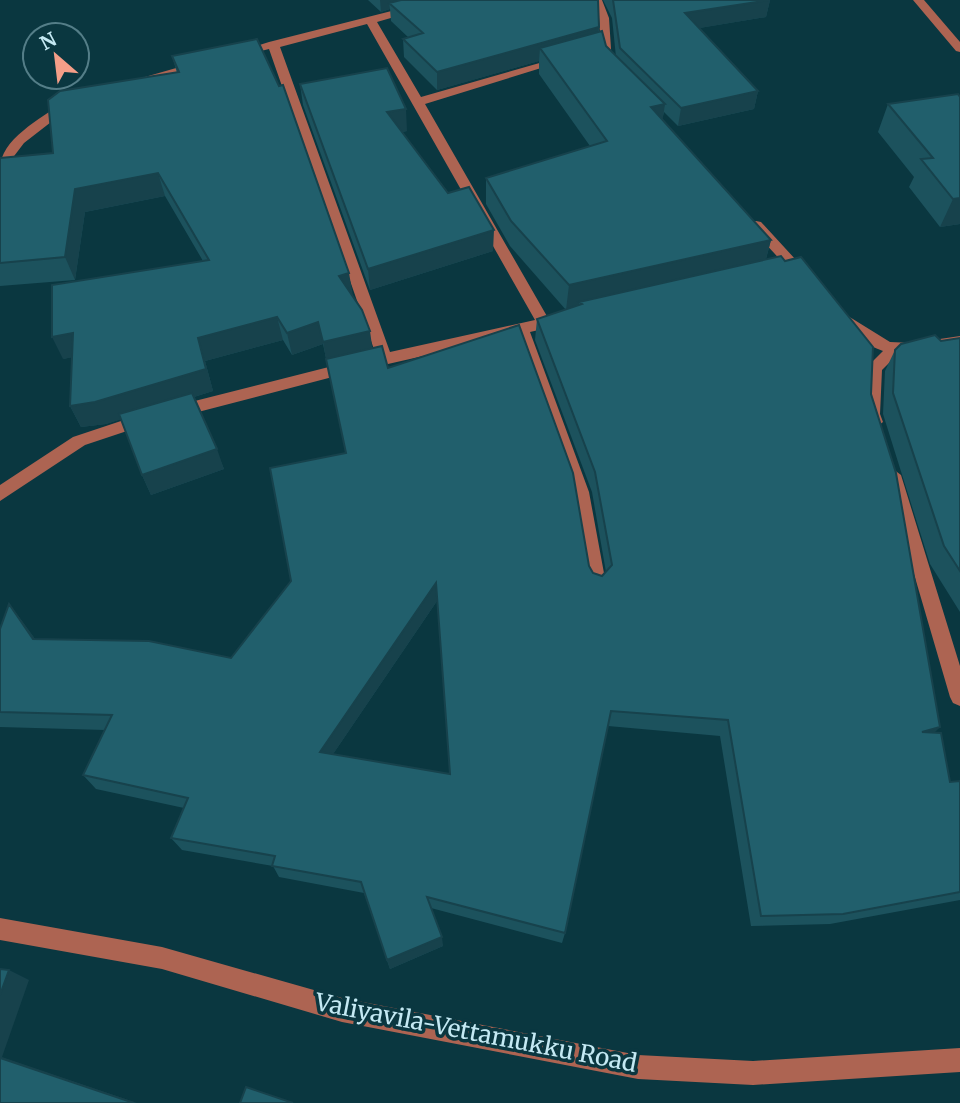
<svg xmlns="http://www.w3.org/2000/svg" width="960" height="1103" font-family="Merriweather,serif">
  <style>
    .lines { fill: none; stroke-linecap: round; stroke-linejoin: round }
    .minor { fill: #ad6452; fill-rule: evenodd }
    .wall { fill: #1c525d; fill-rule: evenodd }
    .shaded-wall { fill: #17424c }
    .building { fill: #215f6c; stroke: #17424c; stroke-width: 2; fill-rule: evenodd }
    .labels { text-anchor: middle; stroke-width: 7; stroke-linejoin: round; paint-order: stroke }
    .near-street-label { font-size: 24px; fill: #c4e9f3; stroke: #0a3740 }
  </style>
  <rect width="100%" height="100%" fill="#0a3740"/>
  <g class="lines">
    <!-- minor -->
    <path class="minor" d="M435 0H453L377 22 421 97 557 58 567 60 425 104 548 318 560 315 567 320 565 324 530 332 589 492 606 584 603 589 597 592 591 589 588 584 573 492 516 335 344 374 175 418 167 412 175 406 376 355 269 49 238 57 232 54 269 42ZM367 24 535 320 390 352 280 47Z
      M592 0H602L609 18 612 64 602 62 599 18Z
      M913 0H924L960 42V52L956 51Z
      M197 62 201 63V67L137 85 131 81Z
      M63 102 73 105 24 143 5 168 0 169C0 139 41 119 63 102Z
      M756 221 761 222 808 273V279H798L751 228V222Z
      M848 316 890 342 913 343 960 336V346L898 354 882 370 880 414 883 422 875 428 869 426 864 414 866 368 883 351C866 345 851 335 841 321Z
      M145 413 153 419 151 423 85 445 0 501V485L73 437Z
      M893 469 901 475 960 666V706L953 703 950 697 885 475Z
      M0 918 162 947 342 998 638 1055 753 1061 960 1048V1072L753 1085 638 1079 342 1022 162 969 0 940Z"/>
  </g>
  <!-- wall -->
  <path class="wall" d="M368 0H598L599 32 606 46 616 57 612 18 603 0H770L766 17 699 28 758 91 754 109 678 126 664 112 662 120 771 240 766 259 871 394 935 733 950 782 960 781V900L830 924 751 926 720 736 608 726 565 933 562 943 431 908 443 946 390 969 364 893 279 877 273 866 182 850 171 838 184 808 96 789 83 775 105 730 0 727V629L9 604 35 639 231 658 291 581 346 453 323 344 292 355 283 340 205 361 213 391 194 397 224 469 151 495 142 475 121 419 106 424 81 427 70 406 72 357 63 359 203 261 165 196 85 212 75 280 0 286V158L53 153 177 73 172 56 352 296 372 348 388 368 589 566 593 573 602 576 606 572 592 492 535 340 537 319 566 310 510 246 486 204V178L590 146 539 74V61L437 90 404 57 403 39 409 38 391 21 390 9 381 12ZM437 601 450 774 333 754Z
    M300 84 407 131 402 132 493 251 370 290 303 105Z
    M960 97V224L940 227 909 187 914 177 878 132 888 104Z
    M960 338V612L930 564 883 414 885 371 895 350Z"/>
  <!-- shaded-wall -->
  <path class="shaded-wall" d="M380 0H426L389 3 390 9 381 12Z
    M770 0 766 17 682 31 685 13Z
    M599 27 597 44 540 48 539 61 437 90V72Z
    M758 91 754 109 678 126 681 108Z
    M665 104 661 130 651 107Z
    M406 109 407 131 389 134 387 112Z
    M158 173 165 196 85 212 75 280 65 257 75 189Z
    M960 198V224L940 227 953 199Z
    M494 230 493 251 370 290 368 269Z
    M771 240 764 266 582 304 579 302V307L566 310 569 285Z
    M349 273 353 296 339 276Z
    M277 317 283 340 205 361 213 391 106 424 81 427 70 406 198 338Z
    M318 322 323 344 292 355 287 333Z
    M370 331 373 353 327 365 323 342Z
    M73 333 84 355 63 359 52 337Z
    M217 449 224 469 151 495 142 475Z
    M436 583 437 601 325 766 320 752Z
    M9 604 23 622 47 656 33 639Z
    M940 727 925 742 922 732Z
    M442 937 443 946 390 969 387 960Z
    M9 970 29 980 2 1057 137 1103H134L0 1058V995Z"/>
  <!-- building -->
  <path class="building" d="M401 0H598L599 27 437 72 403 39 423 33 389 3Z
    M613 0H770L685 13 758 91 681 108 620 48Z
    M602 31 606 46 665 104 651 107 771 240 569 285 511 221 486 178 607 141 540 48Z
    M257 39 279 86 283 85 349 273 339 276 362 310 370 331 323 342 318 322 287 333 277 317 198 338 206 369 95 402 70 406 73 333 52 337V285L209 260 158 173 75 189 65 257 0 263V158L53 153 48 100 60 91 179 72 172 56Z
    M387 68 406 109 387 112 448 193 469 187 494 230 368 269 300 84Z
    M958 94 960 97V198L953 199 921 159 933 158 888 104Z
    M781 256 785 261 801 257 873 347 871 394 896 473 940 727 922 732 941 733 950 782 960 781V892L843 914 761 916 728 720 611 711 565 933 427 897 442 937 387 960 361 882 272 866 275 856 171 838 188 798 83 775 112 715 0 712V629L9 604 33 639 149 641 231 658 291 581 270 468 346 453 326 359 382 346 388 368 519 325 573 473 589 566 593 573 602 576 612 565 595 472 537 319 582 304 579 302ZM436 583 450 774 320 752Z
    M935 335 941 341 960 338V571L944 546 893 393 895 350 901 344Z
    M192 393 217 449 142 475 119 414Z
    M0 969 9 970 0 995Z
    M0 1058 134 1103H0Z
    M246 1087 293 1103H240Z"/>
  <g class="labels">
    <!-- near-street labels -->
    <g class="near-street-label">
      <text transform="translate(476 1033) rotate(11)" y="8">Valiyavila-Vettamukku Road</text>
    </g>
  </g>
  <!-- north arrow -->
  <g transform="translate(56 56) rotate(332)"><circle r="33" fill="#0a3740" stroke="#547e88" stroke-width="2"/>
  <path d="M0-5L12 26L0 18L-12 26Z" fill="#f49e88"/>
  <text y="-10" font-size="19" font-weight="bold" text-anchor="middle" fill="#c4e9f3">N</text>
  </g>
</svg>
